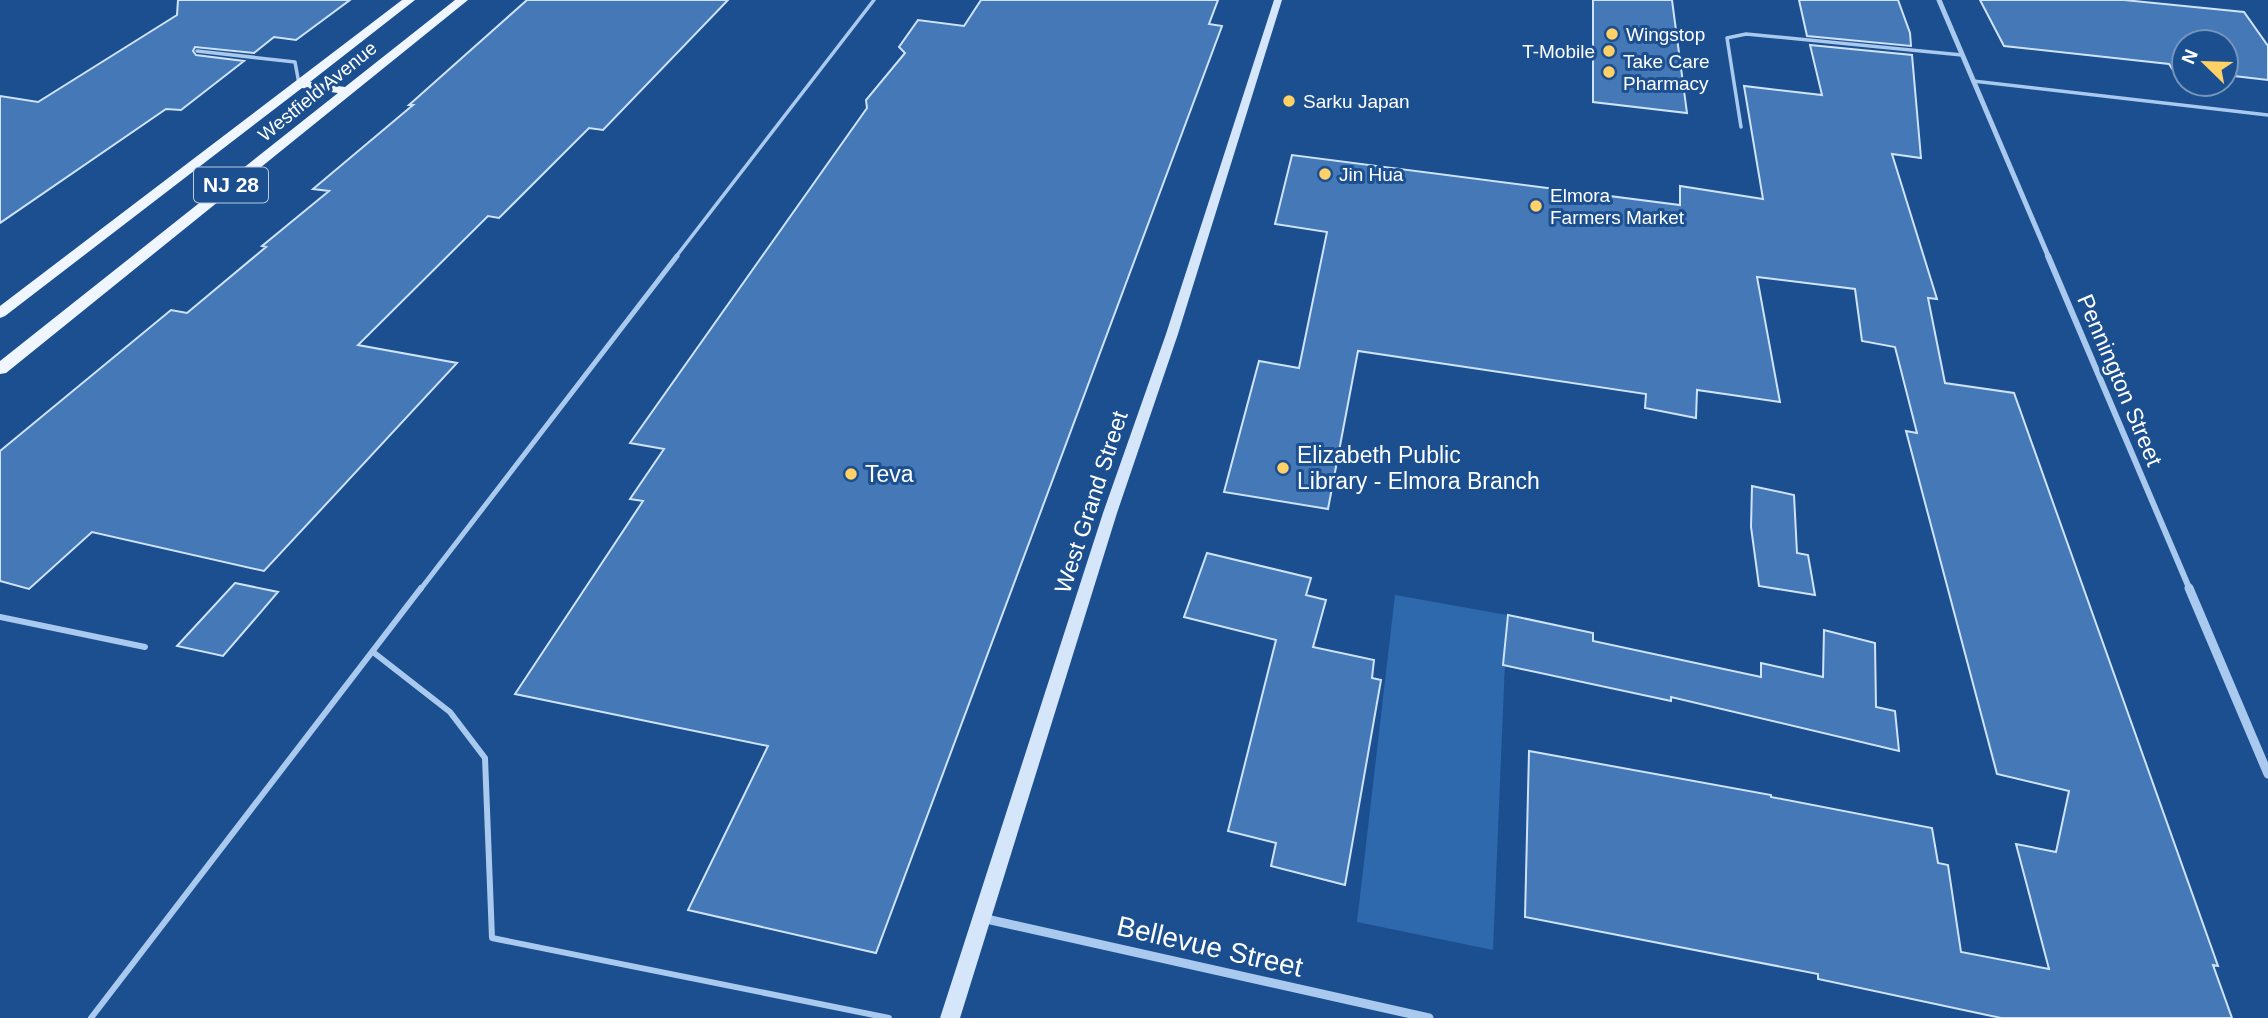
<svg xmlns="http://www.w3.org/2000/svg" width="2268" height="1018" font-family="Arial,sans-serif">
  <style>
    .green { fill: #2e69ad }
    .building { fill: #4478b7; stroke: #cfe3fa; stroke-width: 2 }
    .lines { fill: none; stroke-linecap: round; stroke-linejoin: round }
    .lane-far2 { stroke: #a9c9ee; stroke-width: 3.5 }
    .lane-far1 { stroke: #a9c9ee; stroke-width: 5 }
    .lane { stroke: #a9c9ee; stroke-width: 6 }
    .street-far2 { stroke: #a9c9ee; stroke-width: 5 }
    .street-far1 { stroke: #a9c9ee; stroke-width: 6 }
    .street { stroke: #a9c9ee; stroke-width: 9 }
    .secondary { fill: #d6e6fa; fill-rule: evenodd }
    .primary { fill: #f0f6ff; fill-rule: evenodd }
    .poi-dot { fill: #ffd166; stroke: #1b4f8f; stroke-width: 2.5 }
    .labels { text-anchor: middle; stroke-width: 6; stroke-linejoin: round; paint-order: stroke }
    .far-poi-label { font-size: 19px; fill: #fff; stroke: #1b4f8f; text-anchor: start }
    .far-street-label { font-size: 19px; fill: #fff; stroke: #1b4f8f }
    .shield { fill: #1b4f8f; stroke: #bbcadd; stroke-width: 2 }
    .shield-label { font-size: 21px; font-weight: bold; fill: #fff }
    .street-label { font-size: 23px; fill: #fff; stroke: #1b4f8f }
    .poi-label { font-size: 23px; fill: #fff; stroke: #1b4f8f; text-anchor: start }
    .near-street-label { font-size: 28px; fill: #fff; stroke: #1b4f8f }
  </style>
  <rect width="100%" height="100%" fill="#1b4f8f"/>
  <!-- green -->
  <path class="green" d="M1395 595 1507 615 1493 950 1357 922Z"/>
  <!-- building -->
  <path class="building" d="M178 0H350L296 40 274 37 254 53 195 47 193 51 196 55 244 61 181 110 166 109 0 223V96L38 102 177 15Z
    M527 0H728L603 130 589 128 499 218 488 216 358 345 457 363 264 571 92 532 29 589 0 581V451L171 310 187 313 266 247 262 246 329 191 313 189 413 105H409Z
    M981 0H1218L1209 24 1222 26 876 953 688 910 768 746 515 694 643 501 630 499 664 449 630 443 867 108 866 100 905 53 899 47 918 20 964 26Z
    M1593 0H1672L1687 113 1593 102Z
    M1799 0H1898L1910 33 1911 46 1807 36Z
    M1980 0H2124L2244 12 2268 46V80L2226 75V42H2184V71L2173 70 2169 64 2004 46Z
    M1810 45 1912 55 1921 158 1892 154 1937 299 1928 298 1945 383 2014 393 2218 966 2213 965 2232 1018H2001L1818 979V974L1525 917 1529 751 1771 795V797L1932 828 1938 863 1948 865 1961 952 2049 969 2016 844 2056 852 2069 791 1997 774 1906 431 1917 433 1895 347 1862 341 1855 289 1757 277 1780 402 1697 390 1696 418 1645 408 1646 394 1358 351 1328 509 1224 492 1259 361 1299 368 1327 232 1275 224 1292 155 1680 205V186L1763 199 1744 86 1822 95Z
    M1752 486 1794 495 1797 553 1808 555 1815 595 1759 586 1751 527Z
    M1207 553 1311 578 1306 595 1326 600 1313 647 1374 660 1372 678 1381 680 1345 885 1271 866 1276 843 1228 831 1276 640 1184 617Z
    M235 583 278 592 223 656 177 646Z
    M1508 615 1593 633V641L1761 677V663L1823 677 1824 630 1875 643 1876 707 1895 711 1899 751 1671 697V701L1503 665Z"/>
  <g class="lines">
    <!-- lane-far2 -->
    <path class="lane-far2" d="M197 51 295 62 299 84
      M1973 81 2268 115
      M1741 127 1727 38 1746 34 1962 55
      M675 258 874 0"/>
    <!-- lane-far1 -->
    <path class="lane-far1" d="M420 590 677 256"/>
    <!-- lane -->
    <path class="lane" d="M0 617 145 647
      M373 652 450 712 485 758 492 938 889 1018
      M91 1018 421 588"/>
    <!-- street-far2 -->
    <path class="street-far2" d="M1939 0 2049 258"/>
    <!-- street-far1 -->
    <path class="street-far1" d="M2048 256 2190 590"/>
    <!-- street -->
    <path class="street" d="M2189 588 2268 774
      M982 918 1429 1018"/>
    <!-- secondary -->
    <path class="secondary" d="M1274 0H1282L1178 334 1117 513 960 1018H940L1103 513 1166 334Z"/>
    <!-- primary -->
    <path class="primary" d="M402 0H415L310 82 345 87 455 0H468L6 373 0 374V361L338 93 302 88 5 316 0 318V306Z"/>
  </g>
  <!-- markers -->
  <g class="poi-dot">
    <circle cx="1612" cy="34" r="7"/>
    <circle cx="1609" cy="51" r="7"/>
    <circle cx="1609" cy="72" r="7"/>
    <circle cx="1289" cy="101" r="7"/>
    <circle cx="1325" cy="174" r="7"/>
    <circle cx="1536" cy="206" r="7"/>
    <circle cx="1283" cy="468" r="7"/>
    <circle cx="851" cy="474" r="7"/>
  </g>
  <g class="labels">
    <!-- far-poi labels -->
    <g class="far-poi-label">
      <text x="1626" y="41">Wingstop</text>
      <text x="1595" y="58" text-anchor="end">T-Mobile</text>
      <text x="1623" y="68">Take Care<tspan x="1623" dy="22">Pharmacy</tspan></text>
      <text x="1303" y="108">Sarku Japan</text>
      <text x="1339" y="181">Jin Hua</text>
      <text x="1550" y="202">Elmora<tspan x="1550" dy="22">Farmers Market</tspan></text>
    </g>
    <!-- far-street labels -->
    <g class="far-street-label">
      <text transform="translate(317 91) rotate(-39)" y="7">Westfield Avenue</text>
    </g>
    <!-- shield labels -->
    <rect class="shield" x="194" y="167.5" width="74" height="35" rx="5"/>
    <g class="shield-label">
      <text x="231" y="192">NJ 28</text>
    </g>
    <!-- street labels -->
    <g class="street-label">
      <text transform="translate(2120 380) rotate(67)" y="8">Pennington Street</text>
      <text transform="translate(1091 502) rotate(-72)" y="8">West Grand Street</text>
    </g>
    <!-- poi labels -->
    <g class="poi-label">
      <text x="1297" y="463">Elizabeth Public<tspan x="1297" dy="26">Library - Elmora Branch</tspan></text>
      <text x="865" y="482">Teva</text>
    </g>
    <!-- near-street labels -->
    <g class="near-street-label">
      <text transform="translate(1210 946) rotate(13)" y="10">Bellevue Street</text>
    </g>
  </g>
  <!-- north arrow -->
  <g transform="translate(2205 63) rotate(293)"><circle r="33" fill="#1b4f8f" stroke="#7695bc" stroke-width="2"/>
  <path d="M0-5L12 26L0 18L-12 26Z" fill="#ffd166"/>
  <text y="-10" font-size="19" font-weight="bold" text-anchor="middle" fill="#ffffff">N</text>
  </g>
</svg>
